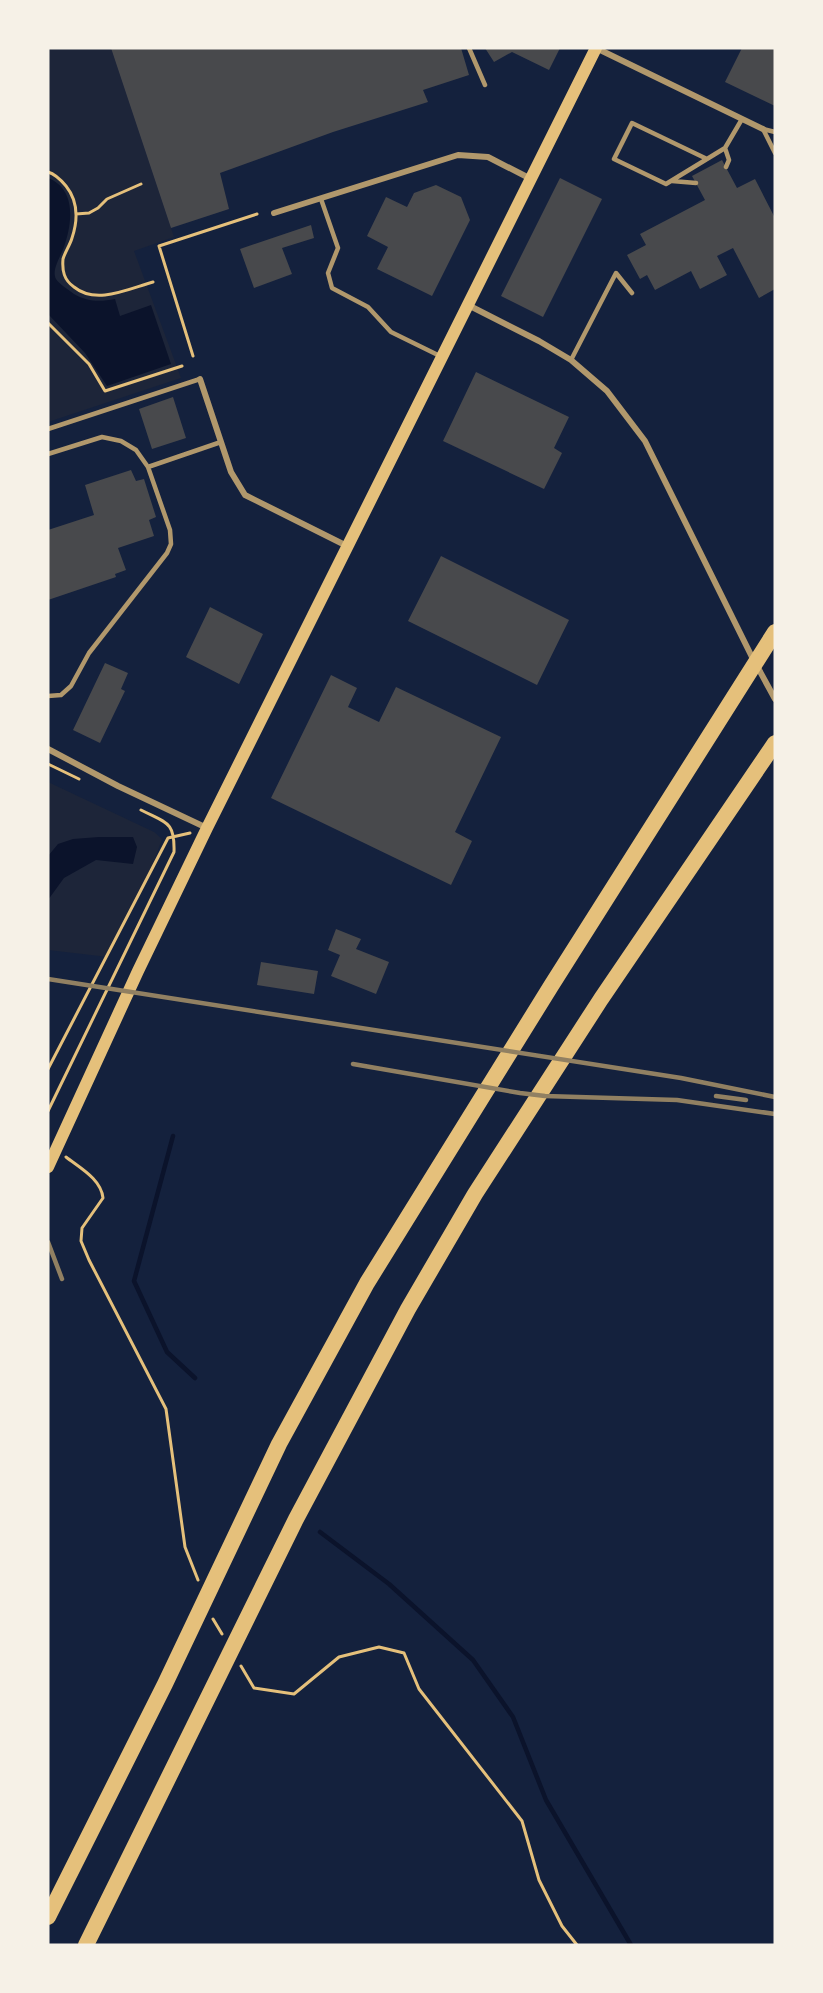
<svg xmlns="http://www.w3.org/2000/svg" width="823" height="1993" font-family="Literata,serif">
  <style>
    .green { fill: #1d2539 }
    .water { fill: #0b132b }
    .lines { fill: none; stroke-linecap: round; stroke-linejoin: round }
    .stream { stroke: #0b132b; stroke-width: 4.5 }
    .building { fill: #48494c }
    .path { stroke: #e5c07b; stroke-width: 3 }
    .service { stroke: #b1986c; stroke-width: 4.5 }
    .minor { stroke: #b1986c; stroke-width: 6 }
    .secondary { stroke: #e5c07b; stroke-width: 12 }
    .motorway { stroke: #e5c07b; stroke-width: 16 }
    .rail { stroke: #918062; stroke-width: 4.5 }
  </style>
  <rect width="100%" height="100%" fill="#14213d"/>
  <!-- green -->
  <path class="green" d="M48 48H111L174 237 134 251 181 378 48 422Z
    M48 782 154 832 162 839 153 864 108 957 48 950Z"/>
  <!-- water -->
  <path class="water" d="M48 178C77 189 72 224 64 247 61 256 51 270 56 279 60 285 69 290 74 294 88 302 100 302 115 299L120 316 151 305 171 364 107 386 85 353 48 314Z
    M99 837H133L137 847 133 864 96 860 64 878 48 900V856L58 844 73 839Z"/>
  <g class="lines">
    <!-- stream -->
    <path class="stream" d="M173 1136 134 1281 167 1352 195 1378
      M320 1532 389 1584 473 1660 513 1717 546 1800 631 1945"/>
  </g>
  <!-- building -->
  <path class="building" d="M111 48H461L469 75 423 90 428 102 333 132 220 173 229 209 171 228Z
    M485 48H560L549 70 512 52 494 62Z
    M742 48H775V106L725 82Z
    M722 160 737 188 755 179 775 218V289L759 298 733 248 717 256 727 275 700 289 691 271 655 290 647 275 640 279 627 255 646 245 640 234 705 200 692 176Z
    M560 178 602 199 543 317 501 296Z
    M436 185 461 197 470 220 432 296 377 269 388 247 367 236 386 197 407 207 414 193Z
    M311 225 314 238 282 248 292 274 254 288 240 249Z
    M476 372 569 417 554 448 562 453 544 489 443 441Z
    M173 397 186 438 152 449 139 409Z
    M131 470 136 481 144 479 156 517 149 520 154 536 118 548 126 570 115 574 116 577 48 600V530L94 515 85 485Z
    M441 556 569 620 537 685 408 621Z
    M210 607 263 634 239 684 186 657Z
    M105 663 128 673 121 689 125 691 100 743 73 730Z
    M331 675 357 688 348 707 379 722 396 687 501 737 455 832 472 841 451 885 271 798Z
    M336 929 361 939 356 949 389 962 376 994 331 976 340 955 328 950Z
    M261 962 318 971 314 994 257 985Z"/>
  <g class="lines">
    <!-- path -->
    <path class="path" d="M48 172C55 174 61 180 66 186 78 201 78 220 72 238 70 245 65 252 63 259 62 271 64 280 74 287 96 305 128 289 153 282
      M76 214 89 213 98 208 107 199 141 184
      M48 323 89 364 105 391 182 366
      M193 356 159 246 257 214
      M48 764 79 779
      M48 1069 168 838 190 833
      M48 1111 174 852C175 821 166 823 141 810
      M66 1157C80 1168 101 1179 103 1198L82 1228 81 1241 89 1260 166 1409 185 1547 198 1580
      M213 1619 222 1634
      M241 1666 254 1688 294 1694 339 1657 379 1647 404 1653 419 1689 522 1821 539 1880 562 1926 577 1945"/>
    <!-- service -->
    <path class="service" d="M469 48 485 85
      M763 129 775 153
      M763 129 775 132
      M725 148 729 160 726 167
      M707 159 632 123 614 159 666 184 725 148 742 119
      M672 181 696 183
      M321 199 338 248 328 273 332 288 368 307 391 332 442 357
      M571 360 616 273 632 293
      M48 429 200 379
      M48 454 102 437 121 441 136 450 148 467 170 530 171 544 167 553 89 653 71 686 61 695 48 696
      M148 467 221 442"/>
    <!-- minor -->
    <path class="minor" d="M596 48 763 129
      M274 213 458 155 488 157 531 179
      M468 305 539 341 571 360 607 391 645 441 751 655 775 699
      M200 379 231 472 245 495 347 546
      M48 749 118 786 207 828"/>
    <!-- secondary -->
    <path class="secondary" d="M48 1167 138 971 207 828 596 48"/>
    <!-- motorway -->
    <path class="motorway" d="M48 1917 165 1684 279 1444 367 1283 551 986 775 632
      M86 1945 296 1519 408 1309 475 1194 601 999 775 743"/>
    <!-- rail -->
    <path class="rail" d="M48 979 681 1078 775 1097
      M353 1064 520 1093 545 1096 677 1100 775 1114
      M716 1096 746 1100
      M48 1242 62 1279"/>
  </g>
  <!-- border -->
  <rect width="823" height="1993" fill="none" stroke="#f6f1e7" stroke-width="99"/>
</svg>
